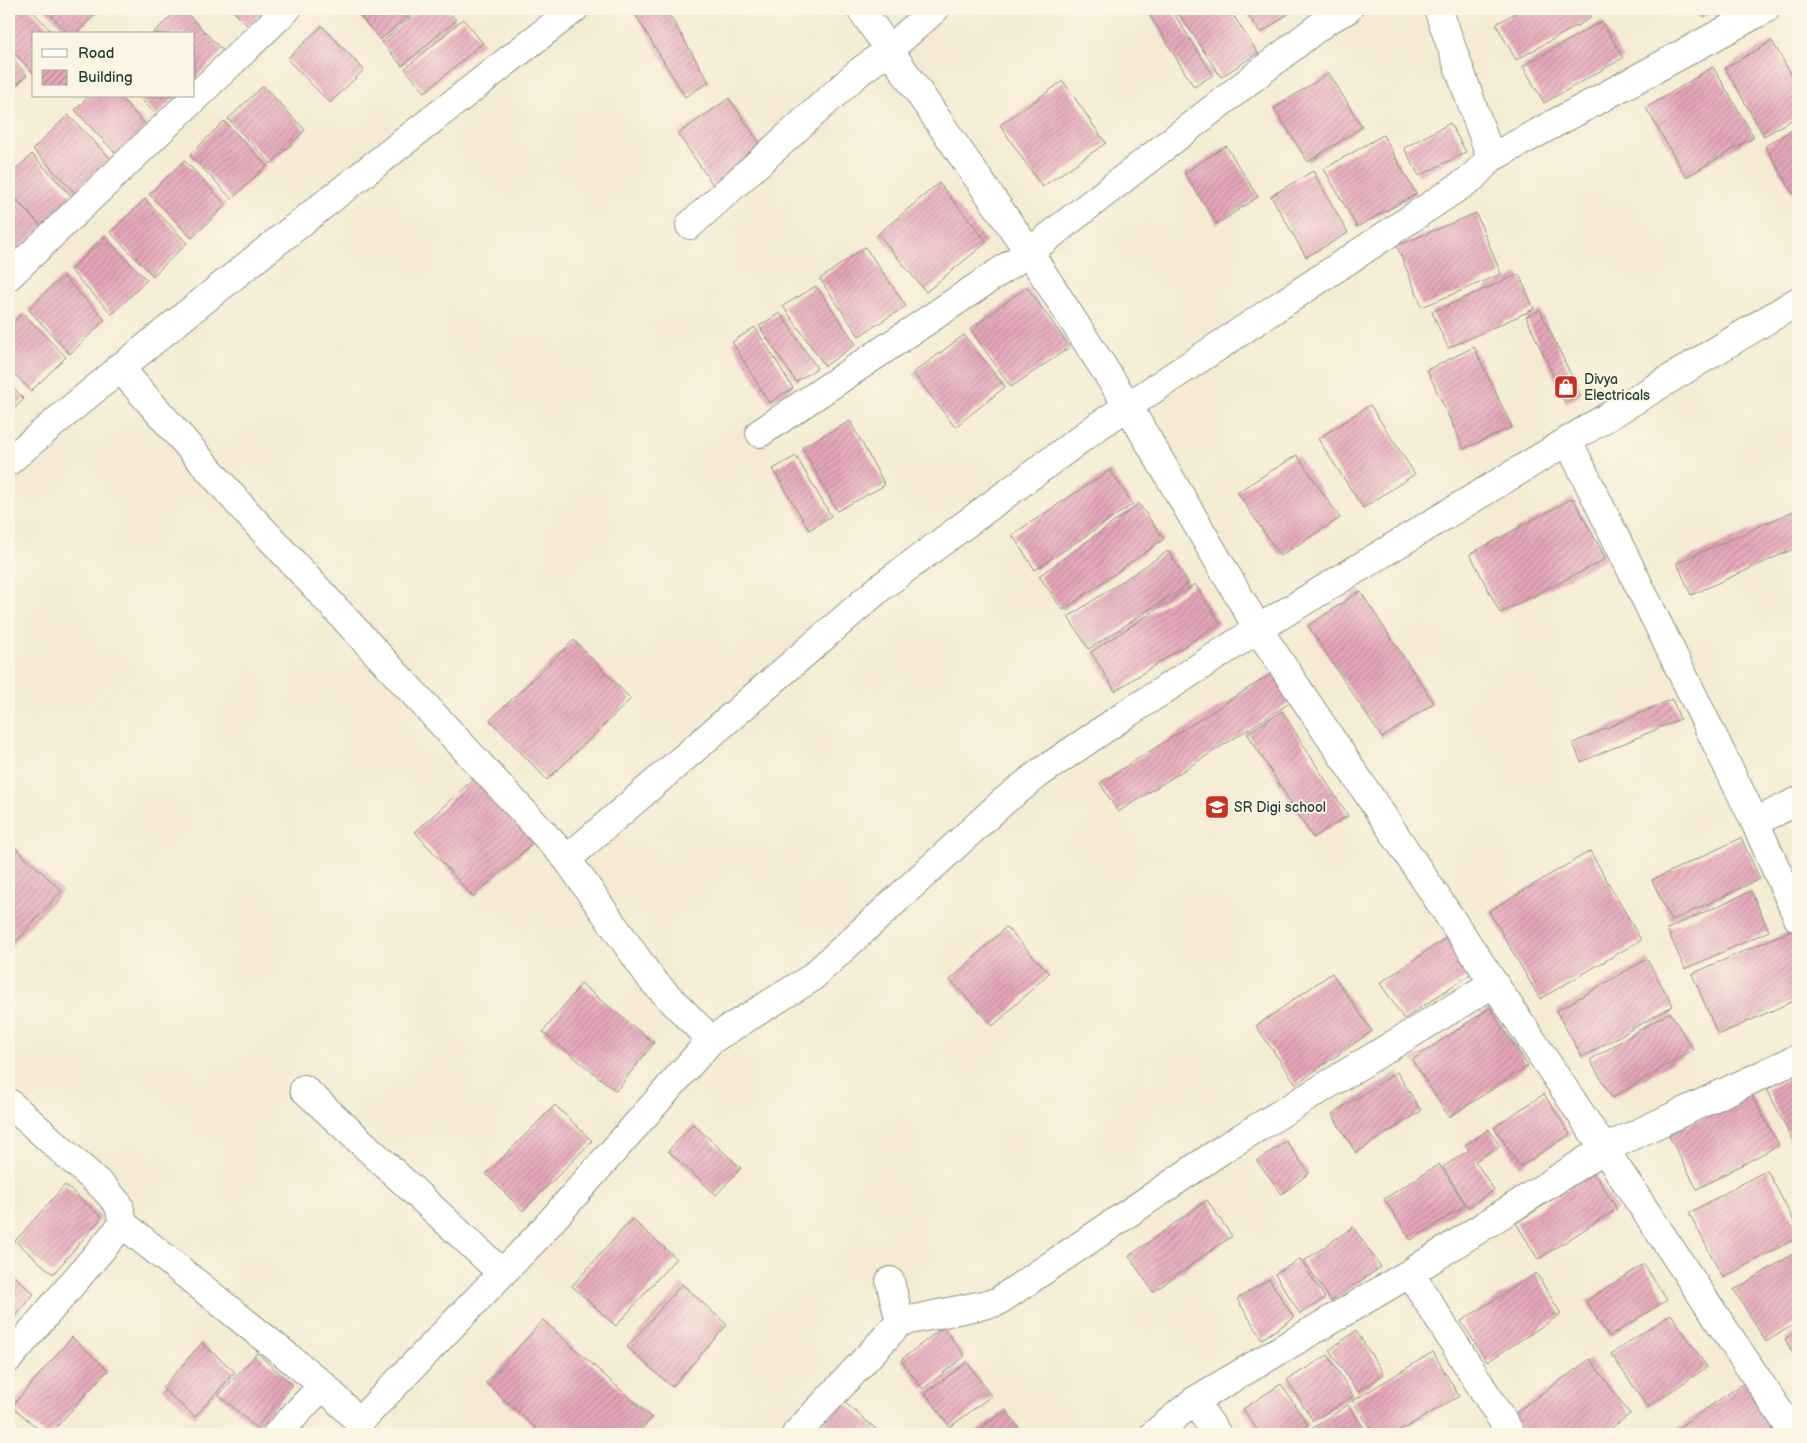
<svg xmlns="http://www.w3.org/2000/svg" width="1807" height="1443" font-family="'Balsamiq Sans',sans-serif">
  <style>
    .building { fill: url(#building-hatch) }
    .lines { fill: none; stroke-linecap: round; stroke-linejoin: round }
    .street-casing { stroke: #8a9483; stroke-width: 30 }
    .street { stroke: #fff; stroke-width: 28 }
    .labels { text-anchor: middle; stroke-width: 4; stroke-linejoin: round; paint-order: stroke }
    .poi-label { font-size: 14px; fill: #1f3d34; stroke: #fcf5e5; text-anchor: start }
  </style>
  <defs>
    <pattern id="building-hatch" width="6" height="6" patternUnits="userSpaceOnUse" patternTransform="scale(1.25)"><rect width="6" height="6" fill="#e6a6ba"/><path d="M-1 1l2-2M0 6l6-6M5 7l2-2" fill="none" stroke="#ba8898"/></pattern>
  </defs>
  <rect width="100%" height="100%" fill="#fcf5e5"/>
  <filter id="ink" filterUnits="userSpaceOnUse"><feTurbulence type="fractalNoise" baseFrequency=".02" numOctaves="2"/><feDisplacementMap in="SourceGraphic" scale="10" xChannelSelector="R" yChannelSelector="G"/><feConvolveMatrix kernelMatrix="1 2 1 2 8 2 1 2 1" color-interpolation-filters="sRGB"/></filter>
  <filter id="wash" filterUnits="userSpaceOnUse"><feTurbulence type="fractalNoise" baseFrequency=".0096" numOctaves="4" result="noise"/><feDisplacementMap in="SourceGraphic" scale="20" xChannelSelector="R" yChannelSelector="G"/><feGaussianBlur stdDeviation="1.12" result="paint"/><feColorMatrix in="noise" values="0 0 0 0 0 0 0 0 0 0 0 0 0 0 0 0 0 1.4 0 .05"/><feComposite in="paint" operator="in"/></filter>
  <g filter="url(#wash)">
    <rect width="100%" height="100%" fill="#f4ebd2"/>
    <g id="blocks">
      <!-- building -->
      <path class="building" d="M12 9H30L54 34H34V74L9 47V12Z
        M45 9H101L75 34H69Z
        M179 9H183L223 51 194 79V34H152Z
        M231 9H267L248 26Z
        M354 9H417L380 40Z
        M420 9H446L456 20 402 66 382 42Z
        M632 9H666L709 82 685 97Z
        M1146 9H1171L1213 75 1194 87Z
        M1176 9H1229L1258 53 1221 77Z
        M1244 9H1291L1292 11 1261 33Z
        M1522 9H1586L1591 18 1516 60 1496 24Z
        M1699 9H1718L1704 17Z
        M463 19 483 43 425 92 405 69Z
        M1602 21 1623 58 1544 103 1523 66Z
        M322 26 364 70 330 103 287 59Z
        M1772 41 1798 86V116L1764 136 1725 68Z
        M9 55 27 75 9 93Z
        M1713 67 1754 137 1686 177 1646 108Z
        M1329 73 1362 127 1308 162 1274 108Z
        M1063 81 1106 143 1042 187 1000 125Z
        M263 86 305 130 271 164 228 119Z
        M89 96H119L147 126 117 155 75 110Z
        M139 96H175L156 115Z
        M729 98 767 154 716 189 678 134Z
        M68 115 111 159 75 193 33 149Z
        M224 121 267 166 232 199 190 155Z
        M1450 123 1466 152 1419 176 1404 148Z
        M1798 127V202L1765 146Z
        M1383 135 1416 194 1357 227 1324 169Z
        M1226 146 1258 197 1217 224 1184 173Z
        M32 154 73 198 43 228 9 192V176Z
        M184 160 226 205 192 238 149 194Z
        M1313 171 1348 233 1306 257 1271 196Z
        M939 183 987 242 926 292 878 234Z
        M9 193 42 227 17 250 9 241Z
        M145 199 187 243 153 276 110 232Z
        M1476 213 1501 274 1422 307 1397 246Z
        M104 236 147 280 112 314 70 270Z
        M865 247 906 306 859 336 820 279Z
        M1519 274 1534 309 1448 348 1432 312Z
        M63 276 105 320 70 354 28 309Z
        M816 286 856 344 825 366 783 306Z
        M1027 287 1070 347 1011 387 970 329Z
        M1540 310 1581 396 1566 403 1526 317Z
        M23 313 66 357 31 391 9 368V327Z
        M780 313 817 368 796 382 759 326Z
        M755 327 793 388 769 403 732 342Z
        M964 335 1005 387 955 427 913 373Z
        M1474 347 1512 427 1464 449 1427 370Z
        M9 383 24 399 9 414Z
        M1370 405 1415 474 1363 508 1318 439Z
        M850 421 885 485 837 511 802 447Z
        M1297 455 1340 518 1280 556 1237 492Z
        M796 456 831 516 809 530 773 469Z
        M1110 470 1133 504 1035 570 1012 535Z
        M1573 498 1606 559 1500 613 1470 554Z
        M1139 504 1164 539 1063 610 1039 576Z
        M1798 509V547L1691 595 1677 563Z
        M1168 551 1189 584 1089 649 1068 617Z
        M1195 584 1220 623 1115 691 1091 652Z
        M1360 591 1434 703 1382 738 1308 626Z
        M574 640 631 699 547 780 490 720Z
        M1277 670 1296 699 1118 812 1100 783Z
        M1672 699 1680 719 1581 762 1573 743Z
        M1282 711 1348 816 1313 838 1247 733Z
        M477 776 535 841 473 897 415 832Z
        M1741 838 1760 879 1671 921 1652 880Z
        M10 843 62 891 9 949V844Z
        M1590 851 1641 940 1540 999 1489 911Z
        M1751 891 1769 931 1685 969 1667 929Z
        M1006 927 1049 973 993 1026 950 980Z
        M1796 928 1798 933V999L1718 1035 1692 974Z
        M1450 935 1475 971 1404 1019 1380 983Z
        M1647 959 1673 1006 1582 1057 1556 1011Z
        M1332 973 1372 1031 1296 1084 1256 1026Z
        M581 984 654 1043 616 1091 543 1032Z
        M1490 1008 1528 1066 1449 1117 1412 1060Z
        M1670 1012 1693 1050 1612 1098 1590 1060Z
        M1397 1072 1421 1111 1356 1153 1332 1114Z
        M1798 1074V1144L1795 1146 1767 1089Z
        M1750 1092 1779 1145 1697 1189 1669 1136Z
        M1544 1094 1570 1134 1520 1167 1494 1127Z
        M555 1105 592 1141 523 1211 486 1174Z
        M693 1124 741 1168 716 1195 668 1151Z
        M1489 1129 1500 1146 1475 1161 1494 1190 1468 1207 1443 1167 1469 1150 1465 1145Z
        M1286 1141 1309 1173 1282 1194 1257 1161Z
        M1439 1164 1466 1205 1411 1240 1384 1199Z
        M1767 1170 1798 1229V1237L1723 1278 1689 1213Z
        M1594 1173 1617 1209 1538 1259 1516 1223Z
        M65 1185 102 1217 53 1274 15 1241Z
        M1207 1200 1232 1236 1153 1292 1129 1256Z
        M632 1219 676 1258 616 1326 572 1286Z
        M1353 1227 1381 1267 1331 1301 1304 1261Z
        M1798 1251V1322L1766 1342 1734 1290Z
        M1300 1259 1325 1298 1300 1314 1275 1274Z
        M1644 1264 1667 1300 1609 1337 1586 1301Z
        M9 1272 34 1294 9 1322Z
        M1536 1273 1561 1314 1487 1362 1461 1321Z
        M1269 1279 1294 1318 1262 1339 1237 1299Z
        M682 1284 727 1325 672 1387 627 1347Z
        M1671 1314 1707 1367 1648 1407 1611 1354Z
        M543 1320 652 1418 637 1434H542L486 1383Z
        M943 1327 965 1356 923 1389 901 1360Z
        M1798 1330V1362L1785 1339Z
        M1356 1331 1384 1374 1358 1392 1329 1350Z
        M72 1337 108 1370 50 1434H44L12 1406Z
        M202 1343 235 1372 195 1417 162 1388Z
        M1433 1352 1459 1396 1395 1434H1374L1353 1401Z
        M257 1353 293 1385 256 1428 219 1395Z
        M1328 1355 1353 1396 1313 1421 1287 1380Z
        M1590 1359 1630 1414 1603 1434H1525L1512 1415Z
        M967 1362 991 1396 950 1427 925 1393Z
        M1747 1381 1777 1426 1766 1434H1669Z
        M1281 1384 1308 1425 1294 1434H1260L1243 1409Z
        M843 1401 882 1434H820L817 1431Z
        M1348 1405 1368 1434H1304Z
        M1006 1410 1023 1434H973Z"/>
    </g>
  </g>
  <g filter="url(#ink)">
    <use href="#blocks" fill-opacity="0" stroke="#8a9483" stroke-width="1"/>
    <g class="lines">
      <defs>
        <path id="street" d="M861 9 1029 252 1128 406 1258 629 1794 1434
          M1438 9 1491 158
          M690 225 859 72 889 50 935 9
          M9 276 287 9
          M119 367 248 514 567 859 652 980 711 1040
          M760 433 1029 252 1326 21 1348 9
          M1568 441 1755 822 1798 918
          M9 461C193 305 384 157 574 9
          M1755 822 1798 801
          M567 859 881 587 1098 426 1472 178 1491 158 1765 9
          M304 1089 502 1273
          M9 1103 104 1188 119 1205 123 1224 9 1358
          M123 1224 323 1385
          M1410 1273 1511 1434
          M900 1322 997 1302 1226 1147 1494 983
          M1194 1401 1410 1273 1604 1149 1798 1058
          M277 1434 323 1385 359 1422 538 1236 711 1040 810 979 1004 801 1041 772 1125 715 1258 629 1798 301
          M796 1434 900 1322 890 1281
          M1154 1434 1194 1401 1217 1434"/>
      </defs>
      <!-- street casing -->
      <use href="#street" class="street-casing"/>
      <!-- street -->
      <use href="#street" class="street"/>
    </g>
  </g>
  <!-- icons -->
  <defs>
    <symbol id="shop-square" viewBox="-11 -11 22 22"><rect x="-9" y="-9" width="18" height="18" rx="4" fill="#c8321e" stroke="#fcf5e5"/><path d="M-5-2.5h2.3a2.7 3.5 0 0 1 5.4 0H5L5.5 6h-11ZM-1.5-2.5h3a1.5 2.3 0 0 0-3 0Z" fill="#fff"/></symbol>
    <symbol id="school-square" viewBox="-11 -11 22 22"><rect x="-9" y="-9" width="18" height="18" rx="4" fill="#c8321e" stroke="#fcf5e5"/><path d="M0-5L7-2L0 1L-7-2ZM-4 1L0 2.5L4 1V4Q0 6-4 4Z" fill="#fff"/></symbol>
  </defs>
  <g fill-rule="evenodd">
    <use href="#shop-square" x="1552" y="373" width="28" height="28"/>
    <use href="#school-square" x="1203" y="793" width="28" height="28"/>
  </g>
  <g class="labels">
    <!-- poi labels -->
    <g class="poi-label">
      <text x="1584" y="384">Divya<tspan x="1584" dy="16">Electricals</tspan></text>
      <text x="1234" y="812">SR Digi school</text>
    </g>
  </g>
  <!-- margin -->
  <rect width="1807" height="1443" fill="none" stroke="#fcf5e5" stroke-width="30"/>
  <!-- legend -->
  <rect x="32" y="32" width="162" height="65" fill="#fcf5e5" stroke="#a4ab9e"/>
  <rect x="42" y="49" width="25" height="8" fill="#ffffff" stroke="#a4ab9e"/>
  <text x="78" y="58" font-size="15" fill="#1f3d34">Road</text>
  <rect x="42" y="70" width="25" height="15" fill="url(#building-hatch)" stroke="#a4ab9e"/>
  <text x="78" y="82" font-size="15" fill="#1f3d34">Building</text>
</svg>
